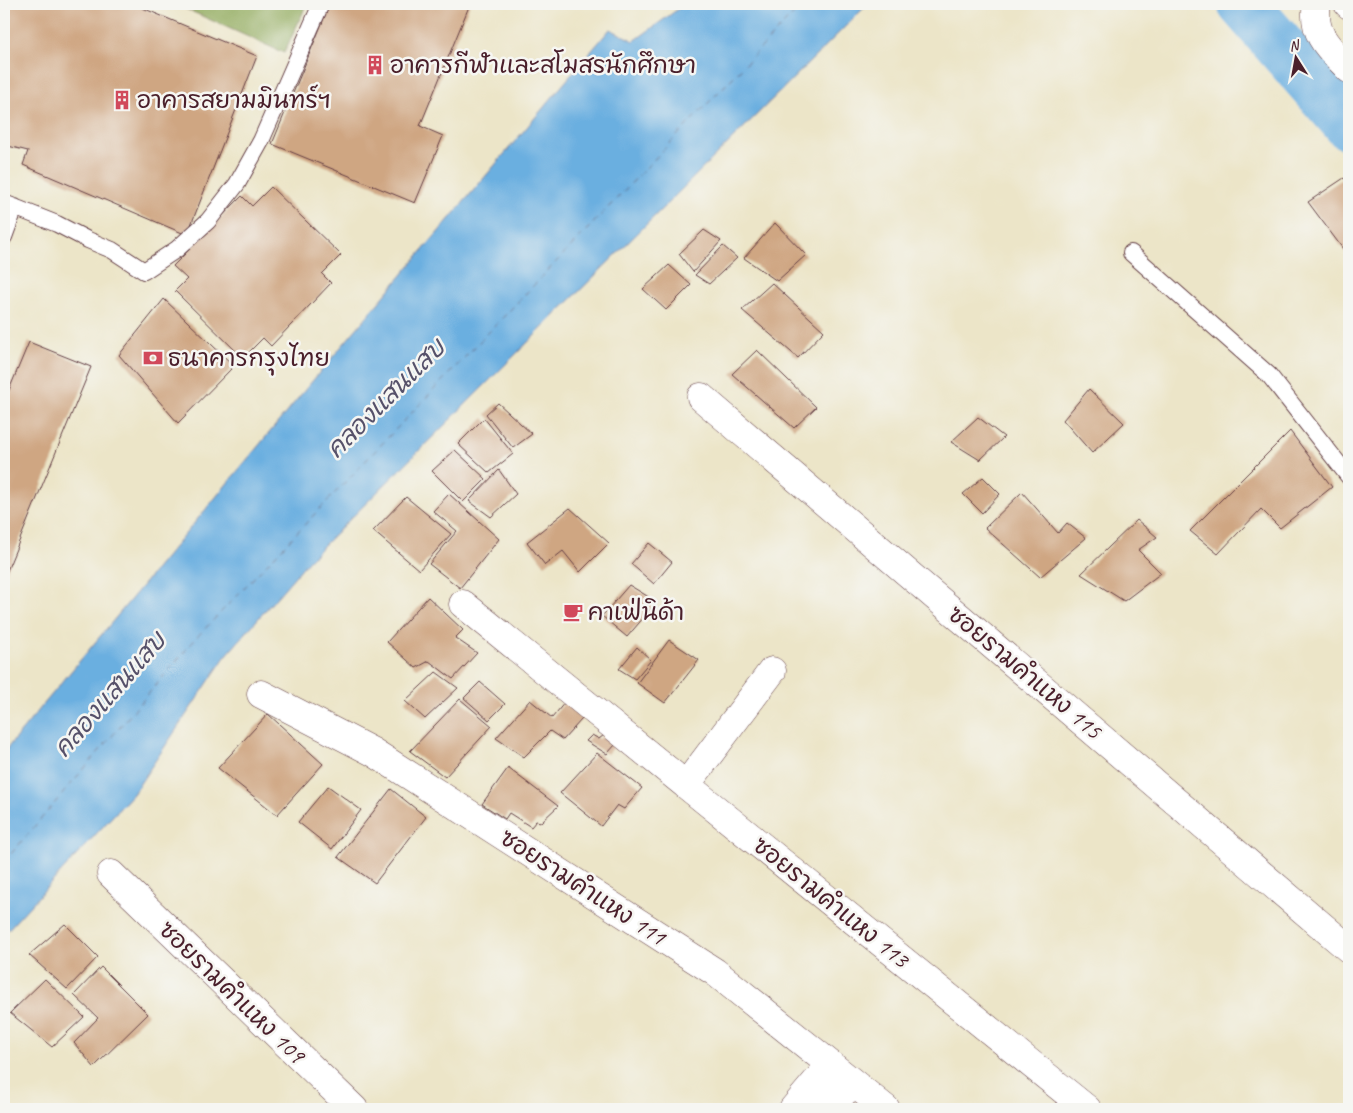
<svg xmlns="http://www.w3.org/2000/svg" width="1353" height="1113" font-family="Caveat,'Playpen Sans Thai',sans-serif">
  <style>
    .forest { fill: #92ab5d; stroke: #6e6544 }
    .water { fill: #6bafe0; stroke: #5a6786 }
    .lines { fill: none; stroke-linecap: round; stroke-linejoin: round }
    .river { stroke: #6bafe0; stroke-width: 51 }
    .ferry { stroke: #56516a; stroke-width: 1; stroke-dasharray: 6 5; stroke-linecap: butt }
    .building { fill: #cfa682 }
    .lane-casing { stroke: #623d43; stroke-width: 18 }
    .street-casing { stroke: #623d43; stroke-width: 29 }
    .secondary-casing { stroke: #623d43; stroke-width: 29 }
    .lane { stroke: #fff; stroke-width: 16 }
    .street { stroke: #fff; stroke-width: 28 }
    .secondary { stroke: #fff; stroke-width: 28 }
    .labels { text-anchor: middle; stroke-width: 5; stroke-linejoin: round; paint-order: stroke }
    .poi-label { font-size: 24px; fill: #4a1f2b; stroke: #f6f6f2; text-anchor: start }
    .street-label { font-size: 24px; fill: #4a1f2b; stroke: #f6f6f2 }
    .water-label { font-size: 25px; font-style: italic; fill: #56516a; stroke: #f6f6f2 }
  </style>
  <rect width="100%" height="100%" fill="#f6f6f2"/>
  <filter id="ink" filterUnits="userSpaceOnUse"><feTurbulence type="fractalNoise" baseFrequency=".02" numOctaves="2"/><feDisplacementMap in="SourceGraphic" scale="10" xChannelSelector="R" yChannelSelector="G"/><feConvolveMatrix kernelMatrix="1 2 1 2 8 2 1 2 1" color-interpolation-filters="sRGB"/></filter>
  <filter id="wash" filterUnits="userSpaceOnUse"><feTurbulence type="fractalNoise" baseFrequency=".0096" numOctaves="4" result="noise"/><feDisplacementMap in="SourceGraphic" scale="20" xChannelSelector="R" yChannelSelector="G"/><feGaussianBlur stdDeviation="1.12" result="paint"/><feColorMatrix in="noise" values="0 0 0 0 0 0 0 0 0 0 0 0 0 0 0 0 0 1.4 0 .05"/><feComposite in="paint" operator="in"/></filter>
  <g filter="url(#wash)">
    <rect width="100%" height="100%" fill="#ece5c8"/>
    <!-- forest -->
    <path class="forest" d="M175 4H307L284 53Z"/>
    <!-- water -->
    <path class="water" d="M685 4H868L308 561 225 657 133 794 4 934V752L319 373 610 29 634 41Z"/>
    <g class="lines">
      <!-- river -->
      <path class="river" d="M1243 4 1349 125"/>
      <!-- ferry -->
      <path class="ferry" d="M4 862 198 636 803 4"/>
    </g>
    <g id="blocks">
      <!-- building -->
      <path class="building" d="M4 4H133L257 56 187 235 23 165 28 151 4 145Z
        M330 4H470L420 126 443 136 415 203 272 144Z
        M1344 178 1349 185V257L1308 202Z
        M271 187 341 255 322 274 331 283 271 346 263 338 243 358 175 291 187 279 173 266 242 196 252 206Z
        M775 223 806 255 777 281 744 258Z
        M704 230 721 241 693 272 679 254Z
        M723 246 737 258 709 284 695 275Z
        M669 265 691 285 666 310 643 289Z
        M772 283 824 331 798 358 742 310Z
        M164 299 234 366 178 423 119 355Z
        M29 342 91 367 4 578V402Z
        M757 350 816 407 794 428 732 374Z
        M1089 389 1124 423 1092 453 1063 420Z
        M498 403 532 434 513 448 486 414Z
        M978 417 1004 437 980 460 951 442Z
        M484 418 513 454 489 473 458 444Z
        M1290 431 1332 487 1280 528 1261 509 1218 554 1190 531Z
        M455 450 486 479 463 502 432 471Z
        M499 470 516 494 491 517 469 501Z
        M983 477 1000 494 982 513 963 494Z
        M1022 492 1058 533 1067 523 1086 538 1040 577 985 528Z
        M449 494 499 539 460 588 429 564 457 531 433 511Z
        M406 497 451 534 419 570 373 531Z
        M570 508 609 543 580 572 563 551 545 565 527 542Z
        M1137 520 1157 537 1138 550 1161 573 1124 601 1081 574Z
        M649 543 672 562 654 584 631 564Z
        M629 585 657 602 627 637 602 616Z
        M428 597 463 630 455 638 477 653 453 679 429 661 416 668 387 642Z
        M669 640 699 660 665 703 637 683Z
        M637 647 651 660 635 679 619 669Z
        M436 672 458 688 425 719 405 701Z
        M480 682 505 704 489 720 464 698Z
        M460 699 492 726 445 777 410 751Z
        M530 700 552 718 565 702 582 719 563 740 550 731 524 757 496 738Z
        M268 714 323 764 277 815 218 768Z
        M592 735 599 739 604 735 616 744 607 754 586 741Z
        M597 753 642 788 624 809 617 805 601 826 560 793Z
        M508 768 558 806 541 822 536 821 531 827 509 813 505 819 482 804Z
        M328 786 361 810 332 849 298 822Z
        M391 789 426 817 375 883 338 857Z
        M65 924 98 957 67 989 29 955Z
        M101 967 148 1014 94 1067 74 1043 98 1018 74 995Z
        M45 979 84 1017 52 1047 10 1013Z"/>
    </g>
  </g>
  <g filter="url(#ink)">
    <use href="#blocks" fill-opacity="0" stroke="#623d43" stroke-width="1"/>
    <g class="lines">
      <defs>
        <path id="lane" d="M4 203 57 224 88 240 112 250 144 271 177 249 208 221 237 184 261 141 321 4
          M4 237 15 207
          M1131 253 1269 375 1349 477"/>
        <path id="street" d="M701 397 1349 949
          M463 604 686 785
          M772 671 686 785 1087 1109
          M261 694 373 752 715 972 886 1109
          M111 874 354 1109
          M793 1109 830 1065
          M829 1109 843 1093"/>
        <path id="secondary" d="M1317 4C1311 34 1330 49 1349 69
          M1348 4 1349 5"/>
      </defs>
      <!-- lane casing -->
      <use href="#lane" class="lane-casing"/>
      <!-- street casing -->
      <use href="#street" class="street-casing"/>
      <!-- secondary casing -->
      <use href="#secondary" class="secondary-casing"/>
      <!-- lane -->
      <use href="#lane" class="lane"/>
      <!-- street -->
      <use href="#street" class="street"/>
      <!-- secondary -->
      <use href="#secondary" class="secondary"/>
    </g>
  </g>
  <!-- icons -->
  <defs>
    <symbol id="building-bare" viewBox="-9 -9 18 18"><path d="M-4-6H4V6H1V3H-1V6H-4ZM-2.5-4.3h1.7v1.8h-1.7ZM.8-4.3h1.7v1.8H.8ZM-2.5-1h1.7V.8h-1.7ZM.8-1h1.7V.8H.8Z" fill="#d1495b" stroke="#f6f6f2" stroke-width="2.5" paint-order="stroke"/></symbol>
    <symbol id="bank-bare" viewBox="-9 -9 18 18"><path d="M-6-4H6V4H-6ZM0-2.3a2.3 2.3 0 1 0 0 4.6a2.3 2.3 0 1 0 0-4.6Z" fill="#d1495b" stroke="#f6f6f2" stroke-width="2.5" paint-order="stroke"/></symbol>
    <symbol id="cafe-bare" viewBox="-9 -9 18 18"><path d="M-5.5-4.5H6V0H3Q3 3.5 0 3.5H-2.5Q-5.5 3.5-5.5 0ZM3-3.2v2h1.7v-2ZM-6 4.5H4V6H-6Z" fill="#d1495b" stroke="#f6f6f2" stroke-width="2.5" paint-order="stroke"/></symbol>
  </defs>
  <g fill-rule="evenodd">
    <use href="#building-bare" x="361" y="51" width="28" height="28"/>
    <use href="#building-bare" x="108" y="86" width="28" height="28"/>
    <use href="#bank-bare" x="139" y="344" width="28" height="28"/>
    <use href="#cafe-bare" x="559" y="598" width="28" height="28"/>
  </g>
  <g class="labels">
    <!-- poi labels -->
    <g class="poi-label">
      <text x="390" y="73">อาคารกีฬาและสโมสรนักศึกษา</text>
      <text x="137" y="108">อาคารสยามมินทร์ฯ</text>
      <text x="168" y="366">ธนาคารกรุุงไทย</text>
      <text x="588" y="620">คาเฟ่นิด้า</text>
    </g>
    <!-- street labels -->
    <g class="street-label">
      <text transform="translate(1025 672) rotate(40)" y="8">ซอยรามคำแหง 115</text>
      <text transform="translate(583 887) rotate(33)" y="8">ซอยรามคำแหง 111</text>
      <text transform="translate(831 902) rotate(39)" y="8">ซอยรามคำแหง 113</text>
      <text transform="translate(232 992) rotate(44)" y="8">ซอยรามคำแหง 109</text>
    </g>
    <!-- water labels -->
    <g class="water-label">
      <text transform="translate(385 398) rotate(-45)" y="9">คลองแสนแสบ</text>
      <text transform="translate(109 694) rotate(-49)" y="9">คลองแสนแสบ</text>
    </g>
  </g>
  <!-- margin -->
  <rect width="1353" height="1113" fill="none" stroke="#f6f6f2" stroke-width="20"/>
  <!-- north arrow -->
  <g transform="translate(1296 58) rotate(349)" stroke="#f6f6f2" stroke-width="4" paint-order="stroke">
  <path d="M0-4L9 19L0 12L-9 19Z" fill="#4a1f2b"/>
  <text y="-8" font-size="14" font-weight="bold" text-anchor="middle" fill="#4a1f2b">N</text>
  </g>
</svg>
